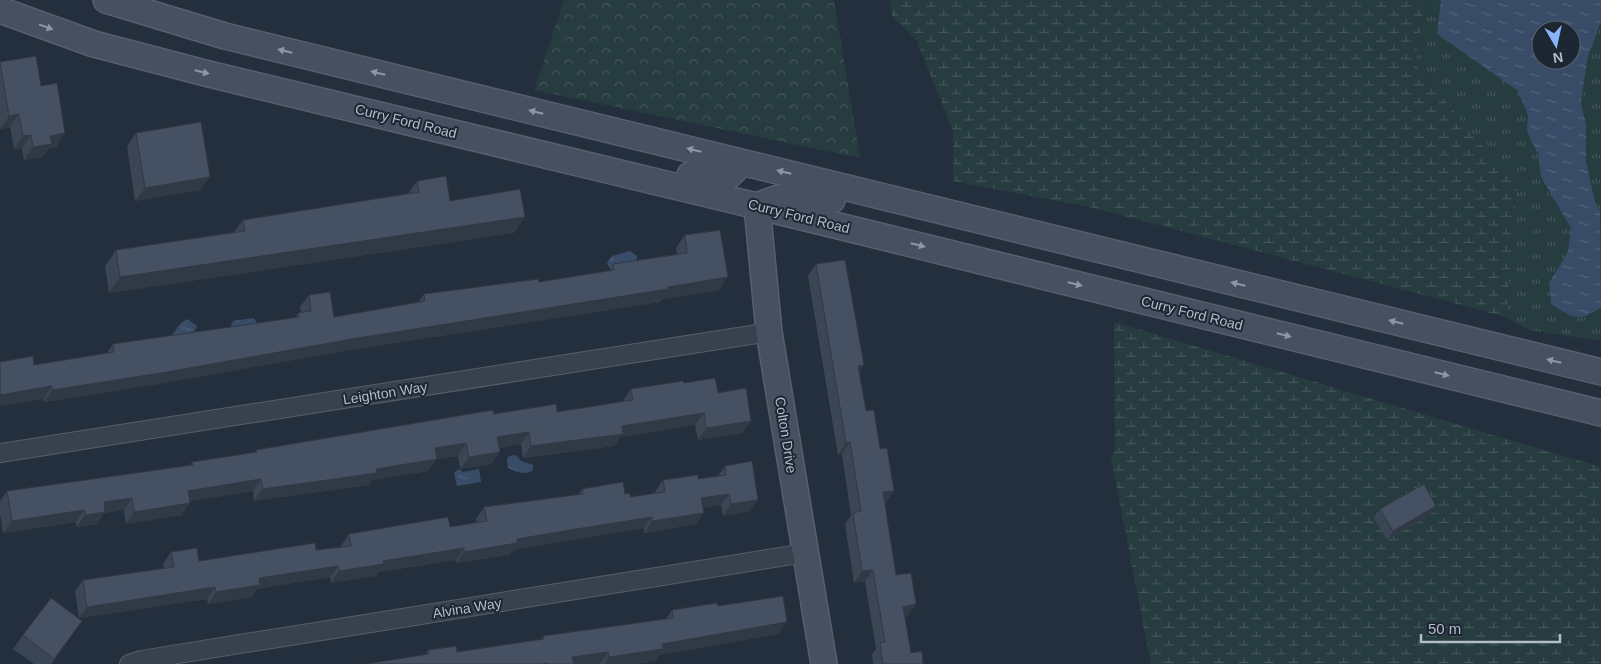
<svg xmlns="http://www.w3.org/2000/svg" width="1601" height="664" font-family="Helvetica,sans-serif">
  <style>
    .grass { fill: url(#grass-tufts); fill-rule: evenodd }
    .forest { fill: url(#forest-crowns) }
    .wetland { fill: url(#wetland-marsh) }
    .water { fill: url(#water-ripples); fill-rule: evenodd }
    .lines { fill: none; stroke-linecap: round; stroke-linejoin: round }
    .street-casing { stroke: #565f6c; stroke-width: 20 }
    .secondary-casing { stroke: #565f6c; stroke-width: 28 }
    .street { stroke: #38414e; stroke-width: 18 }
    .secondary { stroke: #465061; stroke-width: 25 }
    .wall { fill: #3b4654 }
    .shaded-wall { fill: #303945 }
    .building { fill: #455162; stroke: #303945 }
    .oneway { fill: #8e96a5 }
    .labels { text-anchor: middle; stroke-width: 4; stroke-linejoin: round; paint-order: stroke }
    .street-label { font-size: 14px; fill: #b4bcc9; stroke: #1d2633 }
  </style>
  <defs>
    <pattern id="grass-tufts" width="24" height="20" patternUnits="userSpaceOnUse" patternTransform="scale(1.25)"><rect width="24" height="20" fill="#263c3f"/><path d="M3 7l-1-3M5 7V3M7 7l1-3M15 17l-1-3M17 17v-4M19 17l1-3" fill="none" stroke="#435659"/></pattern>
    <pattern id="forest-crowns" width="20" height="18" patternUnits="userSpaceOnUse" patternTransform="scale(1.25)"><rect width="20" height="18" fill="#263c3f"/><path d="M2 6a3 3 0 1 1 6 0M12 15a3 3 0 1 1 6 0" fill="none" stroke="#435659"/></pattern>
    <pattern id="wetland-marsh" width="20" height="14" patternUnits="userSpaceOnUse" patternTransform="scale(1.25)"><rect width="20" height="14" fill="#263c3f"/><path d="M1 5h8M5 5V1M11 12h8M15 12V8" fill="none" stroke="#435659"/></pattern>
    <pattern id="water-ripples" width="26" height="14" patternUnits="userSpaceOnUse" patternTransform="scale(1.25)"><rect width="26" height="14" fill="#394c67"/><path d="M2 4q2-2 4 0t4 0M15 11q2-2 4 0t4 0" fill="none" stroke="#53647b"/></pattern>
  </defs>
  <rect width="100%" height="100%" fill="#242f3e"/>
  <!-- grass -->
  <path class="grass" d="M1426 0H1601V341L1529 330 1506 317 1516 188 1415 64ZM1541 30H1571V60H1541Z"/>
  <!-- forest -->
  <path class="forest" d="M564 0H834L860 158 534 90Z"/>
  <!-- wetland -->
  <path class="wetland" d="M890 0H1426L1415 64 1517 188 1506 317 1094 208 953 181V131L917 41 892 16Z
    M1114 322 1601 467V664H1151L1111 458 1115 448Z"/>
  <!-- water -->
  <path class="water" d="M1441 0H1601V21L1587 60 1581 103 1586 126V161L1595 202 1600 211 1601 307C1580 323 1572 318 1551 304L1549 283 1568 252 1571 228 1541 177 1538 154 1527 132 1528 115 1517 90 1437 34ZM1541 30H1571V60H1541Z
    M630 251 637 256 636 262 611 269 609 267 607 263 612 256Z
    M254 318 258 325 230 328 233 321Z
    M187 319 197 326 194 332 170 338 180 324Z
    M516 455 521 461 533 465V470C525 476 517 472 508 468L507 459 509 456Z
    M459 469 463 472 479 469 481 482 457 486 454 473Z"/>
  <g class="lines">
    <defs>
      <path id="street" d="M0 453 769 332
        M129 664 141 660 805 553"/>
      <path id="secondary" d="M106 0 225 36 1601 372
        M0 10 94 44 209 74 757 206 1601 413
        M690 175C718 181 723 187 741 162
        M757 206 769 332 824 664
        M757 206C787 193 801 193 832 200"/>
    </defs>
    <!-- street casing -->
    <use href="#street" class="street-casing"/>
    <!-- secondary casing -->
    <use href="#secondary" class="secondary-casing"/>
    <!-- street -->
    <use href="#street" class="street"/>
    <!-- secondary -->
    <use href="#secondary" class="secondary"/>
  </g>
  <!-- wall -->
  <path class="wall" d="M0 62 41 86 65 133 56 147 49 148 42 157 24 160 22 148 14 149 10 127 0 129Z
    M136 133 200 190 135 201 127 146Z
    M417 181 450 201 514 233 109 293 105 266 116 250 234 232 243 220 408 194Z
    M685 235 719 290 662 299 660 302 343 351 158 384 44 402 34 365 107 353 113 344 295 318 298 313 301 312 300 307 309 295 334 317 418 303 424 294 539 282 609 271 613 264 677 254 676 248Z
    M816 264 859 371 866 411 880 449 894 491 885 503 896 575 908 616 905 617 911 653 923 664H873L872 654 876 649 865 581 854 583 845 524 851 515 842 454 838 455 808 276Z
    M684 383 718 393 751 421 742 433 698 440 695 425 620 437 614 446 523 458 521 444 499 448 491 464 460 469 458 456 436 459 428 471 372 480 368 485 254 501 253 491 190 501 182 515 126 524 124 510 104 513 97 524 76 527V522L3 533 0 513V501L7 491 190 465 192 462 255 452 256 450 494 414 557 412 623 401 631 389Z
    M725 466 750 511 723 516 721 505 703 508 696 524 644 533V528L562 541 513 550 509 555 456 563V560L379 572 376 576 331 583 330 577 257 589 252 597 208 604 207 599 79 618 75 591 83 580 164 568 163 564 171 552 199 561 316 550 341 547V546L349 534 450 527 477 522 476 519 484 507 578 495 582 489 625 494 630 497 655 493V492L663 480 698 479 718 476Z
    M1380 509 1430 515 1387 540 1374 518Z
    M718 606 778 634 659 655 655 661 634 664H366L425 655 428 650 457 652 541 639 543 636 666 619 672 610Z
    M82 621 51 664H34L13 649 23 635Z"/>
  <!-- shaded-wall -->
  <path class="shaded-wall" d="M19 114 10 127 0 129 9 116Z
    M65 133 56 147 49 148 42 157 24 160 33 147 50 136Z
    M31 135 22 148 14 149 23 136Z
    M210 177 200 190 135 201 145 188Z
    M525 217 514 233 109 293 120 277Z
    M728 277 719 290 662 299 660 302 343 351 158 384 44 402 52 390 352 339Z
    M864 365 855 377 858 366Z
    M52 386 43 399 0 406V395Z
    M704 413 695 425 620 437 614 446 523 458 531 446 622 426Z
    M751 421 742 433 698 440 706 428Z
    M529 432 521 444 489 449 497 437Z
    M850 442 842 454 838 455 846 443Z
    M466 443 458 456 426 461 435 448Z
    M500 452 491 464 460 469 469 457Z
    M437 459 428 471 372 480 368 485 254 501 263 489 376 469Z
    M261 479 253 491 180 503 188 491Z
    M894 491 885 502 875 504 883 492Z
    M729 494 721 505 693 510 701 498Z
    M132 498 124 510 104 513 97 524 76 527 85 515 104 502Z
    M758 500 750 511 723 516 731 504Z
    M190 503 182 515 126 524 134 512Z
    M1436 506 1430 515 1387 540 1393 531Z
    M84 510 76 522 3 533 12 521Z
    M704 513 696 524 644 533 652 521Z
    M652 517 644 528 513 550 509 555 456 563 464 552 517 539Z
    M464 548 456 560 379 572 376 576 331 583 339 571 383 561Z
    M338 566 330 577 257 589 252 597 208 604 216 592 259 578Z
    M873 570 865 581 854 583 862 571Z
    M215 587 207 599 79 618 87 607Z
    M916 604 908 616 895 618 903 607Z
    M787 622 778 634 659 655 655 661 634 664H605L609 657 662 644Z
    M608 652 600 664H568L572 657Z"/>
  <!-- building -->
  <path class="building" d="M36 56 41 86 57 83 65 133 50 136 52 144 33 147 31 135 23 136 19 114 9 116 0 62Z
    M201 122 210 177 145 188 136 133Z
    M446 176 450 201 520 189 525 217 120 277 116 250 245 231 243 220 419 192 417 181Z
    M720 230 728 277 668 287V289L352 339 167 372 52 390V386L0 395V362L33 356 34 365 114 352 113 344 299 317 298 313 311 311 309 295 330 292 334 317 425 301 424 294 538 279 539 282 614 270 613 264 687 253 685 235Z
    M845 260 864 365 858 366 866 411 874 410 880 449 887 448 894 491 883 492 896 575 911 573 916 604 903 607 911 653 922 651 923 664H883L880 643 885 642 873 570 862 571 853 513 861 511 850 442 846 443 816 264Z
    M715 378 718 393 746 388 751 421 706 428 704 413 622 426 623 434 531 446 529 432 497 437 500 452 469 457 466 443 435 448 437 459 376 469 377 473 263 489 261 479 188 491 190 503 134 512 132 498 104 502 105 512 85 515 84 510 12 521 7 491 193 465 192 462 257 452 256 450 493 410 494 414 556 404 557 412 633 400 631 389 683 381 684 383Z
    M752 461 758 500 731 504 729 494 701 498 704 513 652 521V517L570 530 517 539V543L464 552V548L383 561 384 564 339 571 338 566 259 578 260 585 216 592 215 587 87 607 83 580 174 567 171 552 197 548 199 561 315 543 316 550 351 546 349 534 448 517 450 527 487 521 484 507 583 494 582 489 623 482 625 494 630 493V497L665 492 663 480 698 475V479L726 475 725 466Z
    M1424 484 1436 506 1393 531 1380 509Z
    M783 596 787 622 662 644 663 649 609 657 608 652 572 657 574 664H548V663L541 664H366L429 654 428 650 456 646 457 652 544 639 543 636 673 618 672 610 717 603 718 606Z
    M51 598 82 621 54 659 23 635Z"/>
  <!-- one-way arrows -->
  <defs><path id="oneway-solid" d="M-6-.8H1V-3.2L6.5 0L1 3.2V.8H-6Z" transform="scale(1.25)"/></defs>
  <g class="oneway">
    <use href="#oneway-solid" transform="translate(46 27) rotate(20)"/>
    <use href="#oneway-solid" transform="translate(285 51) rotate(-166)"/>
    <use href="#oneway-solid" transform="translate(202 72) rotate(14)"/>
    <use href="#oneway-solid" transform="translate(378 73) rotate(-166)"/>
    <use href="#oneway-solid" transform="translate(536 112) rotate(-166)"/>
    <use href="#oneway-solid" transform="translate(694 150) rotate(-166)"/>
    <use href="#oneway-solid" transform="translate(784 172) rotate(-166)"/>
    <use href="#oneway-solid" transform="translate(918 245) rotate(14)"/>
    <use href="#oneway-solid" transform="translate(1075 284) rotate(14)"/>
    <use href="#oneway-solid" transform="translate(1238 284) rotate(-166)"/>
    <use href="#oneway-solid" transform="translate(1396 322) rotate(-166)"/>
    <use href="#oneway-solid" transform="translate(1284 335) rotate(14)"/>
    <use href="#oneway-solid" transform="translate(1554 361) rotate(-166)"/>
    <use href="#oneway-solid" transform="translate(1442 374) rotate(14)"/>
  </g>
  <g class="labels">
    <!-- street labels -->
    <g class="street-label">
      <text transform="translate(406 121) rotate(14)" y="5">Curry Ford Road</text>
      <text transform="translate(799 216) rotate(14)" y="5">Curry Ford Road</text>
      <text transform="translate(1192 313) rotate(14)" y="5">Curry Ford Road</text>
      <text transform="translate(385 393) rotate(-9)" y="5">Leighton Way</text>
      <text transform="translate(786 435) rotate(81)" y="5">Colton Drive</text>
      <text transform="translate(467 608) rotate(-9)" y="5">Alvina Way</text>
    </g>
  </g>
  <!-- north arrow -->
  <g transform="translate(1556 45) rotate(171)"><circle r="24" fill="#1d2633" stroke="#59626f"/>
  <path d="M0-4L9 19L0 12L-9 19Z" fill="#8ab4f8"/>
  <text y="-8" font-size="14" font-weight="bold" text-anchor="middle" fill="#b4bcc9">N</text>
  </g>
  <!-- scale -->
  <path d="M1421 634v8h139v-8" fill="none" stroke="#b4bcc9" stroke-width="2.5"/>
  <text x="1428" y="634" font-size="15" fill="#b4bcc9" stroke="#1d2633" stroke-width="4" paint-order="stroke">50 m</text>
</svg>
